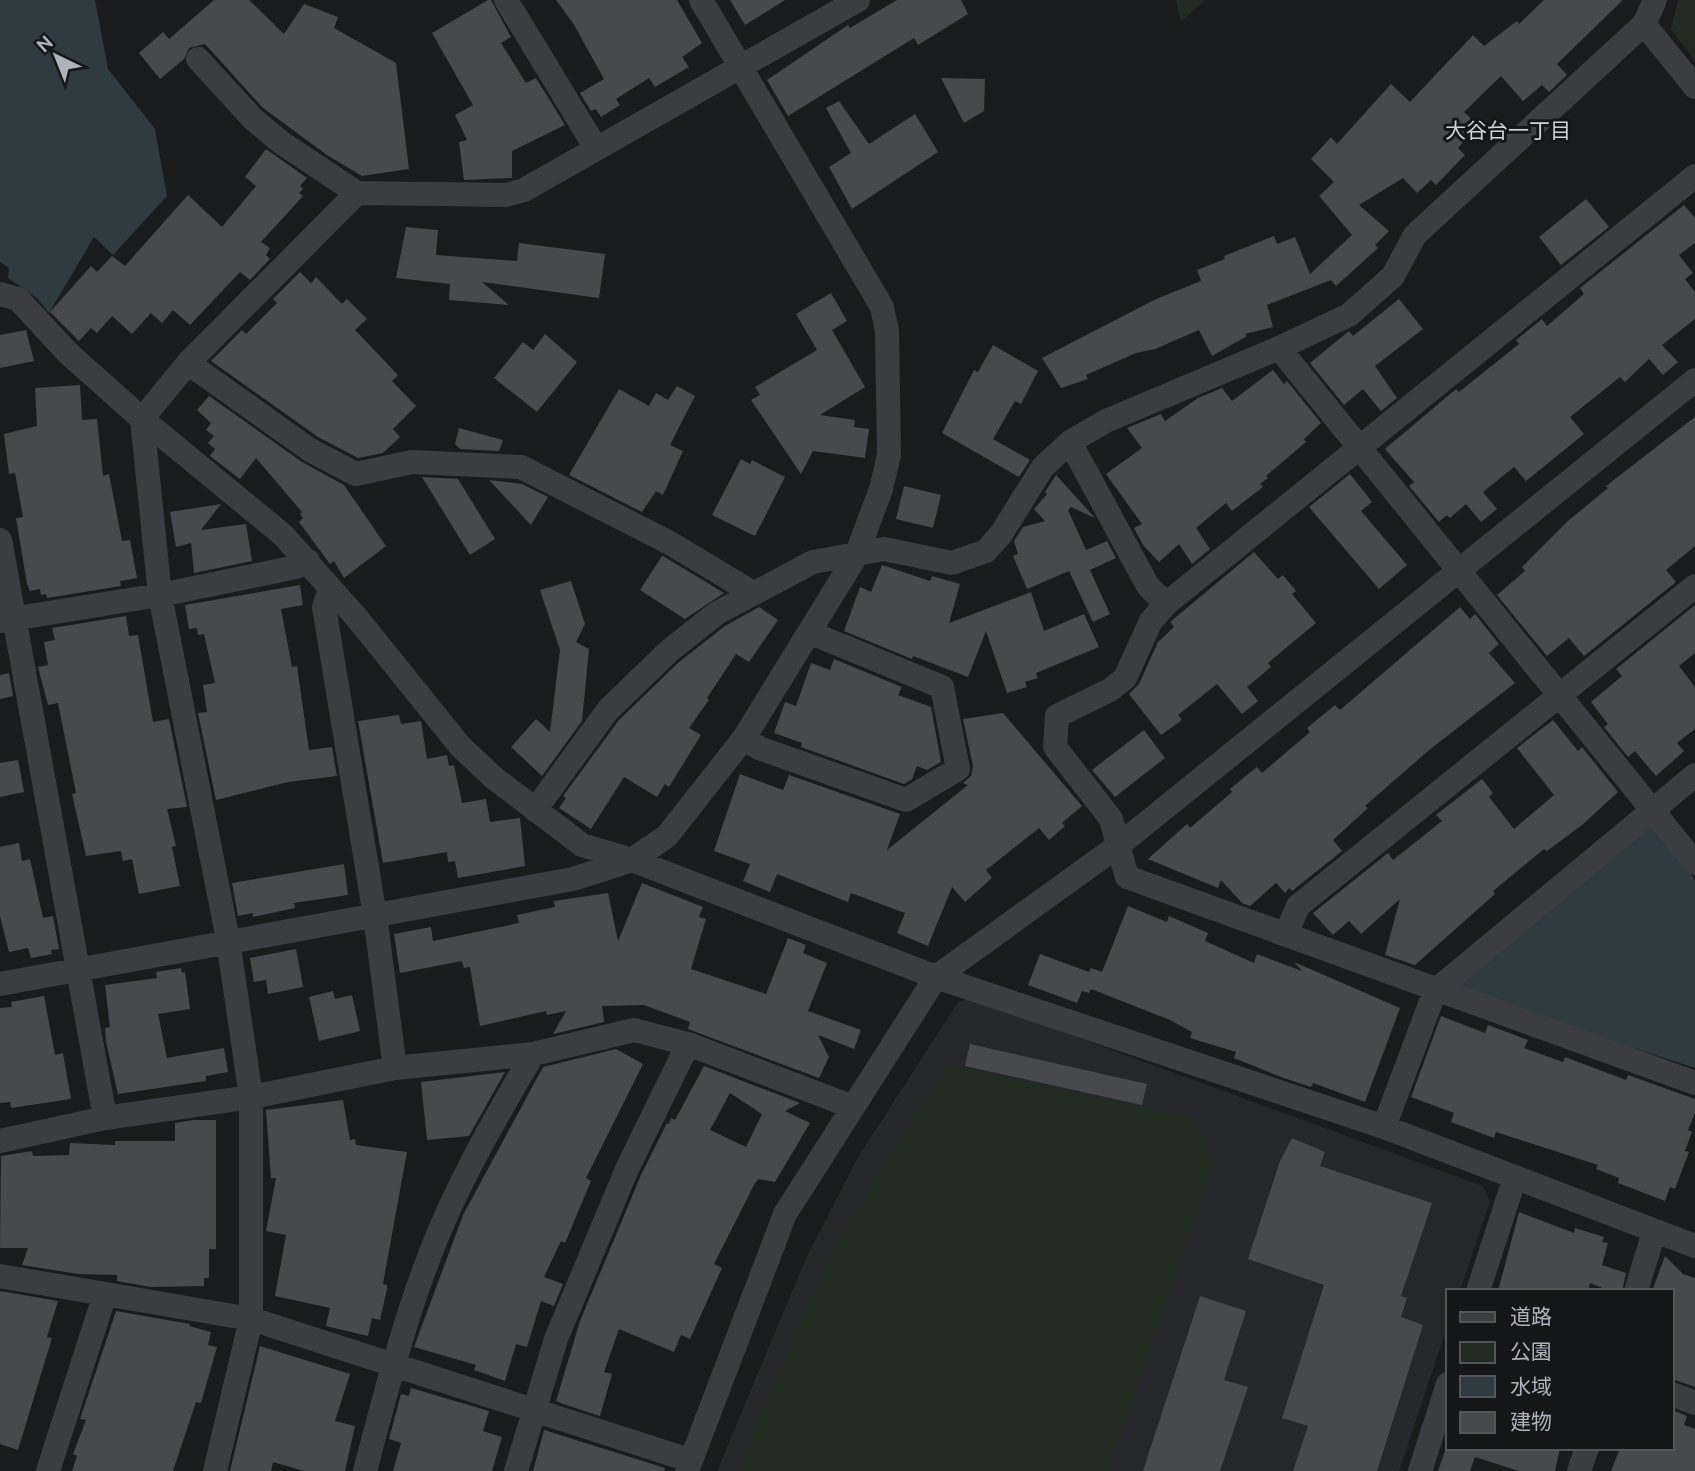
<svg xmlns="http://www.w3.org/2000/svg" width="1695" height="1471" font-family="Ubuntu,'Noto Sans JP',sans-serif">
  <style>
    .built { fill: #26272a }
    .green { fill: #222b22 }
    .water { fill: #303b41 }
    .building { fill: #47494d; fill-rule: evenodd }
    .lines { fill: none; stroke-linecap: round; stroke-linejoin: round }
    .minor { stroke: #3b3d42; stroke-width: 24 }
    .labels { text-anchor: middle; stroke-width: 6; stroke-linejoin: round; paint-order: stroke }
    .neighbourhood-label { font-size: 21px; fill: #ced2d8; stroke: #151618 }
  </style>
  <rect width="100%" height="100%" fill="#1a1b1d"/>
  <!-- built -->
  <path class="built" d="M970 998 1483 1186 1490 1202 1460 1291H1448V1325L1399 1471H717L806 1258 858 1157 958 1002Z"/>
  <!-- green -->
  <path class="green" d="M1176 0H1205L1181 22Z
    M1678 0H1695V61L1671 29Z
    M947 1064 1195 1118 1214 1164 1108 1471H739L738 1467 791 1341 846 1224Z"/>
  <!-- water -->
  <path class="water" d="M0 0H95L108 69 155 129 167 196 113 255 94 237 49 313 37 298 8 278 9 268 0 262Z
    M1652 821 1695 880V1068L1451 988Z"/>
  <!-- building -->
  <path class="building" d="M214 0H249L284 34 304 4 338 17 334 28 396 63 409 169 362 176 327 155 263 108 205 44 189 48 184 59 160 79 139 53 163 32 169 39Z
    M488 0H491L511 37 501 43 526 83 536 78 565 125 512 151V178L464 180 459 142 467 140 455 115 473 105 432 33Z
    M556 0H677L702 43 682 57 689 67 655 87 649 78 616 99 620 105 601 117 596 109 591 111 580 93 604 79 573 23Z
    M730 0H785L745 25Z
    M897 0H961L968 14 918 45 914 38 788 116 767 80 848 25 850 28Z
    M1544 0H1623L1557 64 1567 75 1549 92 1542 85 1523 101 1501 76 1464 112 1478 125 1458 148 1465 155 1436 185 1431 180 1417 193 1403 178 1359 205 1389 231 1375 245 1378 248 1336 286 1331 280 1267 305 1273 327 1245 334 1247 336 1212 356 1199 330 1155 349 1136 353 1086 375 1088 379 1061 388 1042 358 1156 299 1201 281 1197 270 1225 259 1224 256 1274 236 1277 244 1295 237 1310 274 1352 235 1319 196 1334 182 1311 159 1331 137 1337 144 1391 84 1410 102 1473 35 1484 46 1517 21 1519 24Z
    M941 78 985 79 984 111 964 123Z
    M839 101 869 144 915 114 938 152 852 209 829 167 851 153 826 108Z
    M266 149 307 178 300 186 303 189 299 193 303 196 261 242 270 248 266 255 270 259 250 280 240 272 190 325 173 310 162 323 151 313 132 334 112 316 97 333 91 328 79 341 50 312 91 266 97 272 112 256 125 266 188 195 222 227 256 186 245 177Z
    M1586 199 1609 227 1561 265 1539 237Z
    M1684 205 1695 218V243L1679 255 1693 273 1685 279 1695 292V319L1662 345 1678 362 1663 375 1649 359 1625 382 1620 377 1570 417 1584 434 1526 481 1514 467 1483 492 1497 509 1481 522 1466 504 1450 518 1447 515 1439 522 1409 486 1414 482 1385 449 1456 389 1459 392 1519 344 1516 340 1542 319 1547 326 1584 294 1580 288Z
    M406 227 438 230 436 255 517 261 519 243 605 254 599 298 482 282 509 305 449 300 450 284 396 278Z
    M300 272 311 283 316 277 342 304 347 299 367 319 355 330 398 375 392 381 416 406 393 429 400 437 383 453 358 458 318 437 211 361 242 330 246 334 277 303 273 299Z
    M831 293 847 321 832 330 865 387 820 415 855 420 854 427 869 429 865 458 813 451 801 474 751 400 760 395 755 387 817 350 796 314Z
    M1399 299 1423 329 1375 366 1397 398 1381 411 1363 389 1344 405 1310 363 1349 331 1353 336Z
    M26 330 34 361 0 368V335Z
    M545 334 577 362 537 412 494 378 523 342 533 350Z
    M993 345 1038 371 1021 404 1015 401 993 439 1030 460 1019 477 942 433 974 370 978 372Z
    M1273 370 1284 384 1287 381 1321 423 1304 439 1306 442 1266 476 1268 478 1260 484 1263 487 1232 511 1226 503 1196 528 1210 549 1192 564 1179 544 1159 562 1143 545 1134 528 1142 524 1106 474 1142 448 1127 428 1161 414 1165 421 1198 398 1222 388 1232 401Z
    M80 385 82 420 97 419 103 476 109 474 122 541 130 540 137 578 120 581 121 586 47 598 46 594 41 595 40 589 30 591 27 584 16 518 23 517 15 473 9 474 4 434 37 426 35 388Z
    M677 386 695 396 670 445 683 451 663 495 656 491 642 512 569 475 619 389 649 406 656 393 668 400Z
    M209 396 302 462 344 485 386 546 344 578 334 561 330 564 299 522 303 518 300 514 302 512 256 458 240 479 210 456 215 449 208 443 214 436 206 430 211 423 197 410Z
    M1695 417V546L1666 570 1676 582 1584 656 1569 638 1547 656 1497 595 1525 571 1522 567 1569 520 1608 488 1606 486Z
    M459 428 503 440 499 451 460 449 455 444Z
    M741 459 750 464 752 460 785 477 755 536 712 515Z
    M1350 474 1372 502 1361 511 1407 565 1379 589 1309 507Z
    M1056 475 1095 518 1071 507 1068 510 1086 550 1107 541 1116 558 1090 570 1110 614 1093 622 1069 571 1027 589 1013 556 1018 554 1014 541 1023 527 1045 521 1034 509 1047 494 1045 492Z
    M422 477 458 479 495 539 470 555Z
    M489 480 522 484 548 497 531 525Z
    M904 486 941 495 933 528 896 519Z
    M221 504 201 530 246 524 252 561 194 573 191 543 176 547 170 512Z
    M1254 552 1278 579 1283 575 1296 591 1292 594 1316 623 1268 663 1271 667 1247 687 1258 701 1242 714 1217 684 1178 715 1182 720 1161 735 1129 694 1139 684 1158 642 1174 627 1170 622Z
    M662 556H663L724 593 685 619 640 590Z
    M882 565 930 581 932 576 960 584 949 623 1031 592 1044 631 1084 614 1099 647 1036 673 1038 678 1025 682 1027 687 1007 693 986 631 968 677 913 656 912 659 844 631 860 587 871 592Z
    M571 581 585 624 576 642 589 649 582 721 542 776 511 747 536 719 550 732 560 650 540 590Z
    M300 585 303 605 281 609 292 667 297 666 309 750 332 747 337 776 288 782 216 800 198 713 207 712 203 685 215 683 204 634 198 635 197 628 189 629 185 605Z
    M1695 605V653L1679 666 1695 687V729L1677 743 1684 751 1656 776 1635 751 1628 757 1604 727 1608 724 1591 702 1622 676 1616 669Z
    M759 607 778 620 749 662 736 654 707 698 709 700 689 728 701 735 669 787 665 784 657 797 624 777 591 829 559 808 566 798 563 796 619 720 679 662 725 626Z
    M1460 607 1470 619 1475 614 1499 644 1489 653 1515 683 1428 751 1365 806 1368 808 1333 840 1342 851 1292 891 1289 888 1285 893 1276 883 1250 906 1242 903 1221 880 1218 888 1148 859 1187 824 1190 828 1232 792 1230 789 1257 767 1262 773 1310 732 1307 728 1335 705 1340 710Z
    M126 616 129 636 138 635 153 722 169 719 187 807 167 809 176 846 172 847 180 886 139 894 132 859 123 861 121 851 86 856 72 794 76 793 58 703 48 705 38 667 48 665 44 642 55 640 52 628Z
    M834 659 902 687 898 695 931 707 941 762 927 770 917 766 912 779 904 784 801 747 802 743 774 733 785 702 796 706 811 663 830 670Z
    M9 673 13 696 0 699V675Z
    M1003 713 1082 806 1062 823 1065 826 1049 840 1039 828 986 870 992 878 965 902 952 887 928 946 897 933 905 913 851 893 848 902 777 874 770 892 743 881 750 864 714 851 740 774 783 790 789 775 900 814 887 850 968 785 963 783 971 776 973 766 963 719Z
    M399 715 401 724 421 721 427 759 447 755 449 766 454 765 462 803 486 799 490 822 520 818 525 866 458 878 455 861 448 862 447 852 383 863 358 721Z
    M1553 720 1578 751 1582 747 1618 792 1582 825 1547 851 1544 849 1493 891 1495 894 1415 965 1385 955 1400 899 1361 934 1349 921 1333 935 1313 913 1388 853 1393 860 1442 821 1436 815 1482 779 1493 793 1489 797 1514 829 1554 795 1517 748Z
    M1144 730 1165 758 1115 797 1092 770Z
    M18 760 24 792 0 797V763Z
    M19 843 22 861 30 859 43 918 53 916 59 949 51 950 52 954 31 958 28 948 9 952 0 916V847Z
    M344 864 348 895 294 903 295 908 253 917V913L238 916 232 883Z
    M642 883 703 907 699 917 706 919 691 969 766 994 788 938 806 945 803 953 827 963 808 1011 861 1030 854 1049 818 1035 829 1057 819 1078 688 1029 690 1022 644 1005 602 1006 604 1022 553 1034 566 1011 547 1015 546 1011 480 1026 470 967 464 968 462 961 400 973 394 934 431 927 433 941 519 923 517 915 555 907 554 901 608 893 618 941Z
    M1128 906 1167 922 1169 916 1208 933 1205 941 1254 963 1257 954 1302 971 1294 962 1400 1008 1365 1102 1313 1083 1311 1087 1281 1077 1234 1058 1236 1052 1190 1038 1192 1032 1170 1020 1091 989 1089 993 1082 991 1077 1003 1028 985 1040 954 1089 972 1091 968 1102 972Z
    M296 949 303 987 268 994 266 980 254 982 250 958Z
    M181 968 182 973 185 972 190 1009 158 1014 167 1058 224 1048 228 1072 206 1076V1081L118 1094 106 1042 105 1028 110 1027 105 985 157 978 156 972Z
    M333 991 335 999 352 995 360 1031 319 1041 309 997Z
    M44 996 55 1055 63 1053 71 1099 11 1108 10 1102 0 1103V1008L12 1007 11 1002Z
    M1441 1016 1485 1033 1488 1025 1528 1040 1524 1048 1563 1062 1565 1057 1626 1080 1628 1075 1695 1099V1113L1688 1130 1692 1132 1685 1151 1689 1152 1675 1189 1670 1187 1665 1201 1618 1183 1619 1178 1596 1169 1598 1165 1496 1132 1494 1138 1451 1122 1454 1113 1411 1097Z
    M970 1044 1147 1084 1142 1105 965 1066Z
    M616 1049 643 1064 586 1178 591 1181 565 1243 561 1241 544 1277 563 1284 554 1306 541 1301 527 1347 516 1344 505 1381 474 1370 476 1365 414 1347 463 1215 543 1067Z
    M704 1066 800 1103 785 1111 810 1123 775 1182 759 1179 755 1183 714 1264 722 1268 690 1339 681 1335 674 1352 619 1329 604 1372 612 1374 600 1416 563 1404 556 1401 580 1321 641 1175 667 1123 669 1124 671 1118 675 1120ZM730 1093 762 1114 746 1147 710 1130Z
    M505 1072 469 1136 427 1140 421 1082Z
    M343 1100 350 1140 355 1139 356 1145 407 1152 383 1284 387 1285V1289L380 1320 372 1318 368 1336 326 1326 330 1308 275 1296 286 1235 266 1231 276 1178H271L266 1110Z
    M193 1120H216V1249H209V1278H204V1286L151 1287 117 1281V1275L78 1274 22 1265 28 1248H0L1 1156 32 1151 33 1156 69 1155 70 1143 115 1145V1141H175V1123Z
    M1292 1138 1325 1152 1320 1166 1432 1203 1401 1296 1407 1298 1401 1317 1423 1325 1377 1471H1293L1308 1426 1282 1418 1324 1285 1248 1259 1280 1161Z
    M1519 1212 1574 1233 1575 1228 1604 1237 1602 1242 1608 1243 1602 1265 1626 1273 1622 1291H1610L1590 1283 1588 1291H1498Z
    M1665 1256 1683 1274 1695 1278V1387L1672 1379V1291H1652Z
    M0 1291 58 1301 47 1337 52 1338 18 1450 0 1444Z
    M1200 1296 1246 1311 1224 1380 1248 1387 1220 1471H1143Z
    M116 1311 190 1324 189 1326 211 1332 208 1345 217 1347 201 1403 196 1402 173 1471H72L77 1456 73 1454 86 1420 80 1419Z
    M260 1346 350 1374 335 1421 355 1426 345 1471H304L273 1462 271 1471H230Z
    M411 1388 489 1411 483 1431 502 1437 492 1471H393L401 1443 389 1439 401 1394 409 1396Z
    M1672 1410 1687 1416 1684 1425 1695 1429V1471H1611L1620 1448H1672Z
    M544 1430 665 1468 664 1471H533Z
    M1446 1448H1560L1555 1471H1519L1475 1457 1470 1471H1438Z"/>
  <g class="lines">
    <!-- minor -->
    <path class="minor" d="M506 0 596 148
      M1644 24 1695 87
      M198 59 253 119 282 143 357 193 506 195 524 190 858 0
      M1695 176 1166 604 1151 621 1125 678 1110 690 1057 716 1055 747 1111 819 1127 877 1695 1083
      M0 294 18 299 68 353 142 419 283 535 357 618 460 746 494 778 582 845 632 860 667 836 744 738 856 556 881 489 889 455 887 331 882 307 701 0
      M1279 348 1695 863
      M188 363 310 450 356 474 412 462 521 467 670 543 753 593
      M1070 442 1148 586 1166 604
      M0 540 105 1118
      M330 588 324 607 375 916 395 1068
      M0 621 160 595 296 567 308 561
      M744 738 759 748 906 800 958 769 942 687 811 633
      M535 810 608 710 669 651 717 613 813 562 884 549 952 563 986 551 1001 534 1043 467 1070 442 1106 421 1279 348 1349 315 1393 276 1415 235 1644 24 1655 0
      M1286 934 1298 906 1695 586
      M0 984 573 879 632 860 936 977 1384 1127 1695 1246
      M1384 1127 1435 991 1695 775
      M0 1141 105 1118 251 1097 395 1068 533 1054 634 1030 688 1044 853 1107
      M0 1276 251 1319 689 1460
      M1478 1291 1515 1177
      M1636 1291 1654 1232
      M1672 1394 1695 1403
      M48 1471 105 1294
      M215 1471 251 1319V1097L228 940 160 595 142 419 188 363 357 193
      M365 1471C386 1391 407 1309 439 1232 465 1170 499 1112 533 1054
      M516 1471 556 1339 627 1169 688 1044
      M687 1471 785 1214 936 977 1119 845 1695 380
      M1420 1471 1448 1384
      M1579 1471 1587 1448"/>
  </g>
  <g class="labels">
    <!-- neighbourhood labels -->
    <g class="neighbourhood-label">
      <text x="1508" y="138">大谷台一丁目</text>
    </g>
  </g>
  <!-- legend -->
  <rect x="1446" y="1289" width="228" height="161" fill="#151618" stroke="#52555a" stroke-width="2"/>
  <rect x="1460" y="1312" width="35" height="10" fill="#3b3d42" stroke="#52555a" stroke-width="2"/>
  <text x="1510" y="1324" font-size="21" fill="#adb3bc">道路</text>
  <rect x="1460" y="1342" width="35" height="21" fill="#222b22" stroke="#52555a" stroke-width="2"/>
  <text x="1510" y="1359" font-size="21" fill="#adb3bc">公園</text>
  <rect x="1460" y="1376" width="35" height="21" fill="#303b41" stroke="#52555a" stroke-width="2"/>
  <text x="1510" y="1394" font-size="21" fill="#adb3bc">水域</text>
  <rect x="1460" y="1412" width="35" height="21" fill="#47494d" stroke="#52555a" stroke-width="2"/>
  <text x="1510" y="1429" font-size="21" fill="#adb3bc">建物</text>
  <!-- north arrow -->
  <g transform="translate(56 56) rotate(317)" stroke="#151618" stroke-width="5" paint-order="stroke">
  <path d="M0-5L12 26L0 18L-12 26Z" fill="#adb3bc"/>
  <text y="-10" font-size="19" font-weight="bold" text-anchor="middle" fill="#adb3bc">N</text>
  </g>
</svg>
